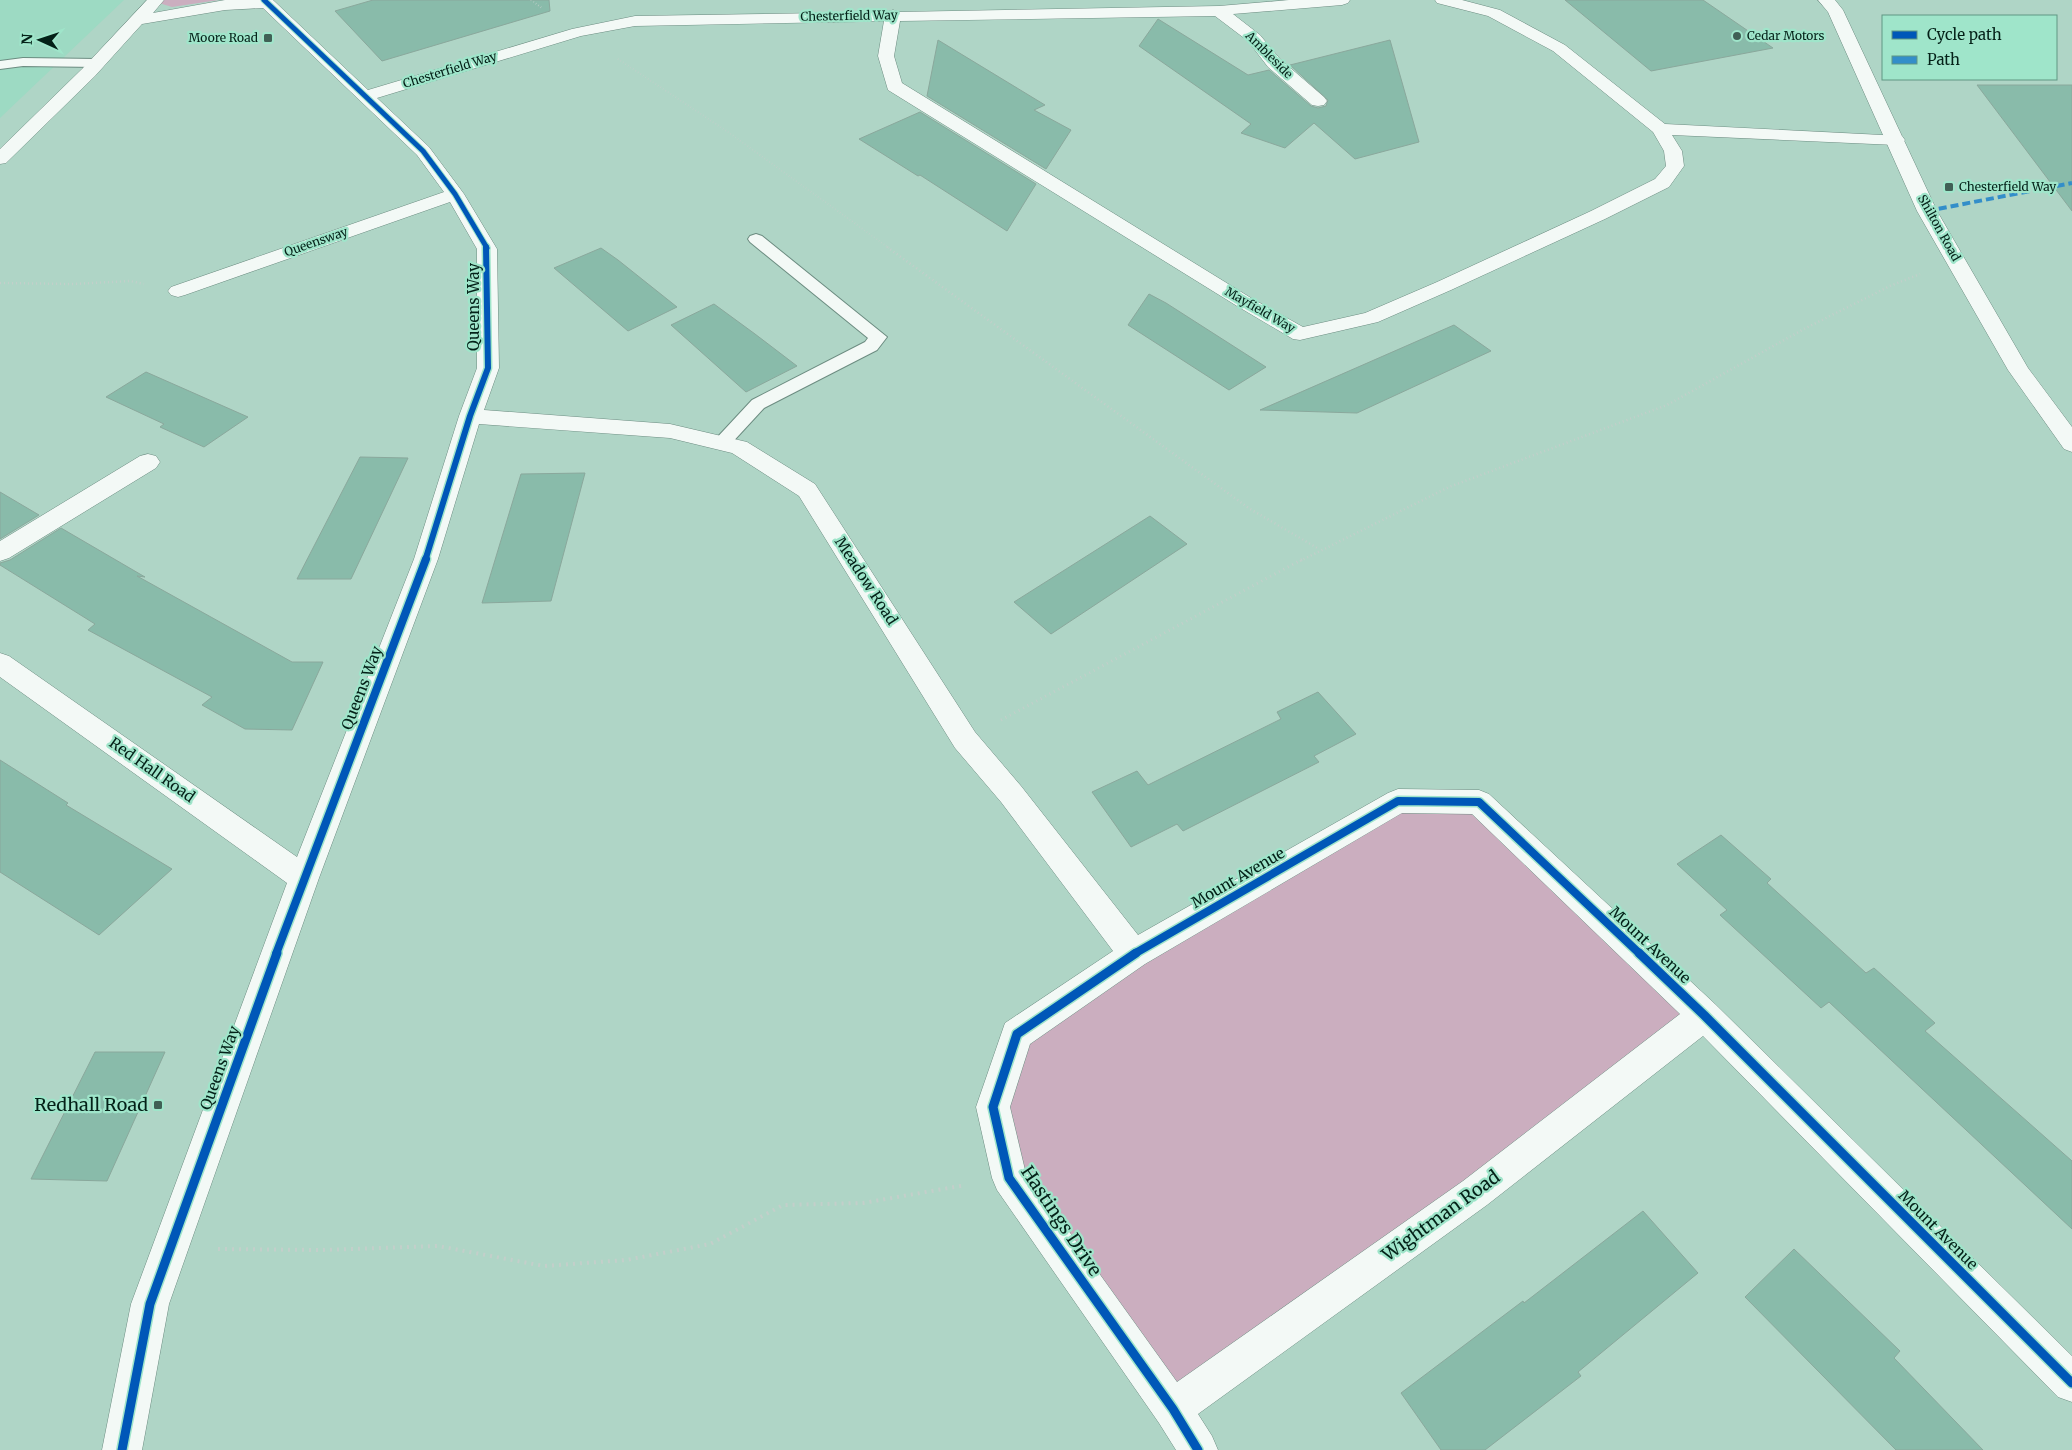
<svg xmlns="http://www.w3.org/2000/svg" width="2072" height="1450" font-family="Merriweather,serif">
  <style>
    .built { fill: #9ddac3 }
    .green { fill: #cbaebf }
    .building { fill: #89bbaa; stroke: #8aa89c }
    .lines { fill: none; stroke-linecap: round; stroke-linejoin: round }
    .lane-casing { stroke: #6c8c81; stroke-width: 2 }
    .street-casing { stroke: #6c8c81; stroke-width: 1 }
    .secondary-casing { stroke: #6c8c81; stroke-width: 1 }
    .path-far3 { stroke: #c3cfca; stroke-width: 2; stroke-dasharray: 0.5 2.5; stroke-linecap: butt }
    .path-far2 { stroke: #c3cfca; stroke-width: 2.5; stroke-dasharray: 1 3; stroke-linecap: butt }
    .path-far1 { stroke: #c3cfca; stroke-width: 3; stroke-dasharray: 1 4; stroke-linecap: butt }
    .path { stroke: #c3cfca; stroke-width: 4; stroke-dasharray: 2 5; stroke-linecap: butt }
    .lane { fill: #f3f9f6; fill-rule: evenodd }
    .street { fill: #f3f9f6; fill-rule: evenodd }
    .secondary { fill: #f3f9f6; fill-rule: evenodd }
    .quiet { stroke: #338ec9; stroke-width: 4; stroke-dasharray: 8 4; stroke-linecap: butt }
    .cycleway-far3-casing { stroke: #9fe5ca; stroke-width: 7 }
    .cycleway-far2-casing { stroke: #9fe5ca; stroke-width: 9 }
    .cycleway-far1-casing { stroke: #9fe5ca; stroke-width: 11 }
    .cycleway-casing { stroke: #9fe5ca; stroke-width: 12 }
    .cycleway-far3 { stroke: #0057b8; stroke-width: 5 }
    .cycleway-far2 { stroke: #0057b8; stroke-width: 6 }
    .cycleway-far1 { stroke: #0057b8; stroke-width: 8 }
    .cycleway { stroke: #0057b8; stroke-width: 9 }
    .poi-dot { fill: #406055; stroke: #9fe5ca; stroke-width: 2 }
    .labels { text-anchor: middle; stroke-width: 4.5; stroke-linejoin: round; paint-order: stroke }
    .far-street-label { font-size: 12px; fill: #042118; stroke: #9fe5ca }
    .far-poi-label { font-size: 12px; fill: #042118; stroke: #9fe5ca; text-anchor: start }
    .street-label { font-size: 15px; fill: #042118; stroke: #9fe5ca }
    .near-poi-label { font-size: 18px; fill: #042118; stroke: #9fe5ca; text-anchor: end }
    .near-street-label { font-size: 18px; fill: #042118; stroke: #9fe5ca }
  </style>
  <rect width="100%" height="100%" fill="#afd5c6"/>
  <!-- built -->
  <path class="built" d="M0 0H124L0 118Z"/>
  <!-- green -->
  <path class="green" d="M162 0H219L172 7 159 3Z
    M1398 801 1479 802 1704 1015 1173 1409 1009 1178 993 1107 1017 1034Z"/>
  <!-- building -->
  <path class="building" d="M373 0H549L550 11 382 61 335 11Z
    M1565 0H1703L1773 48 1651 71Z
    M1158 19 1248 75 1269 70 1311 106 1318 108 1326 106 1328 100 1290 65 1390 40 1419 142 1355 159 1314 123 1285 148 1241 133 1251 124 1139 46Z
    M938 40 1045 105 1034 110 1071 130 1046 169 927 96Z
    M1977 85H2072V211Z
    M920 112 1036 184 1007 231 920 175 918 176 859 139Z
    M601 248 618 260 677 307 628 331 554 268Z
    M1149 294 1166 303 1266 367 1229 390 1128 325Z
    M714 304 755 334 797 366 746 392 671 325Z
    M1454 325 1491 351 1357 413 1260 410Z
    M146 372 248 417 204 447 160 427 164 424 106 397Z
    M360 457 408 458 351 579H297Z
    M585 473 551 601 482 603 521 474Z
    M0 492 39 515 0 539Z
    M1150 516 1187 544 1051 634 1014 602Z
    M61 528 145 577 137 576 292 662H323L292 730 245 729 202 705 212 697 88 630 95 624 0 565V563L10 560Z
    M1318 692 1356 734 1314 756 1319 762 1183 831 1177 824 1131 847 1092 792 1137 771 1148 785 1281 719 1277 712Z
    M0 760 68 803 66 805 172 869 99 935 0 872Z
    M1721 835 1771 879 1767 883 1866 973 1874 968 1935 1023 1925 1031 2072 1161V1229L1829 1002 1821 1008 1720 915 1727 910 1677 864Z
    M95 1052H165L107 1181 31 1179Z
    M1643 1211 1698 1273 1578 1372 1581 1376 1485 1450H1441L1401 1393 1523 1301 1524 1303Z
    M1794 1249 1900 1351 1894 1358 1983 1450H1896L1745 1297Z"/>
  <g class="lines">
    <defs>
      <path id="lane" d="M23 58 97 59 104 63 97 67 23 66 0 69V61Z
        M756 234 762 236 887 337 877 350 764 408 728 447 721 449 714 447 712 443 752 400 865 342 868 338 750 242 748 239 750 236Z"/>
      <path id="street" d="M147 0H164L153 13 225 0H273L368 90 572 29 635 16 887 12 893 10 899 12 1219 6 1289 0H1350L1348 3 1342 5 1233 14 1260 35 1280 59 1324 97 1327 101 1324 105 1318 106 1312 105 1268 67 1248 41 1215 16 900 21 894 56 902 83 1251 298 1303 327 1365 313 1437 282 1591 211 1655 179 1666 166 1664 151 1653 132 1553 51 1488 16 1437 3 1435 0H1462L1500 10 1565 45 1665 124 1902 136 1905 140 1902 144 1896 145 1672 135 1682 151 1684 166 1669 187 1605 219 1451 290 1378 322 1300 340 1293 339 1237 306 888 90 878 56 884 21 635 26 581 36 377 98 429 147 464 194 497 249 499 368 484 410 670 424 747 442 815 484 975 732 1021 786 1138 935 1388 793 1398 789 1479 790 1489 794 1715 1004 2072 1356V1402L2058 1397 1703 1036 1487 1205 1198 1414 1212 1436 1218 1450H1176L1159 1423 997 1190 992 1178 976 1107 1005 1023 1113 951 1001 802 955 748 799 496 732 453 670 438 479 424 438 559 319 878 169 1304 142 1450H102L131 1304 287 883 0 677V653L9 656 297 857 414 559 459 416 477 368V249L450 202 185 295 178 297 171 295 168 291 171 287 444 192 417 155 263 8 225 10 142 24 95 76 6 163 0 164V149L83 68ZM1402 813 1472 814 1680 1014 1463 1181 1177 1382 1025 1170 1010 1107 1030 1044 1145 964Z
        M148 454 156 456 160 462 156 468 9 558 0 561V541L140 456Z"/>
      <path id="secondary" d="M1818 0H1835L1843 10 1937 211 2028 368 2072 427V452L2064 449 2008 370 1917 211 1828 12Z"/>
    </defs>
    <!-- lane casing -->
    <use href="#lane" class="lane-casing"/>
    <!-- street casing -->
    <use href="#street" class="street-casing"/>
    <!-- secondary casing -->
    <use href="#secondary" class="secondary-casing"/>
    <!-- path-far3 -->
    <path class="path-far3" d="M531 0 542 8
      M618 59 728 132 889 248"/>
    <!-- path-far2 -->
    <path class="path-far2" d="M887 247 1250 509 1319 549
      M0 283 73 284 130 281 144 284
      M1300 561 1449 487 1667 405 1804 329 1890 286 1920 274"/>
    <!-- path-far1 -->
    <path class="path-far1" d="M1001 720 1303 559"/>
    <!-- path -->
    <path class="path" d="M218 1249 321 1250 438 1246 544 1266 626 1260 710 1244 783 1205 863 1203 966 1185"/>
    <!-- lane -->
    <use href="#lane" class="lane"/>
    <!-- street -->
    <use href="#street" class="street"/>
    <!-- secondary -->
    <use href="#secondary" class="secondary"/>
    <!-- quiet -->
    <path class="quiet" d="M1927 211 2072 183"/>
    <defs>
      <path id="cycleway-far3" d="M264 0 423 151 455 194 487 248"/>
      <path id="cycleway-far2" d="M425 561 470 416 488 368 486 247"/>
      <path id="cycleway-far1" d="M276 954 426 559
        M1134 954 1398 801 1479 802 1640 954"/>
      <path id="cycleway" d="M1136 953 1017 1034 993 1107 1009 1178 1173 1409 1198 1450
        M1639 953 1704 1015 2072 1383
        M122 1450 150 1304 277 953"/>
    </defs>
    <!-- cycleway-far3 casing -->
    <use href="#cycleway-far3" class="cycleway-far3-casing"/>
    <!-- cycleway-far2 casing -->
    <use href="#cycleway-far2" class="cycleway-far2-casing"/>
    <!-- cycleway-far1 casing -->
    <use href="#cycleway-far1" class="cycleway-far1-casing"/>
    <!-- cycleway casing -->
    <use href="#cycleway" class="cycleway-casing"/>
    <!-- cycleway-far3 -->
    <use href="#cycleway-far3" class="cycleway-far3"/>
    <!-- cycleway-far2 -->
    <use href="#cycleway-far2" class="cycleway-far2"/>
    <!-- cycleway-far1 -->
    <use href="#cycleway-far1" class="cycleway-far1"/>
    <!-- cycleway -->
    <use href="#cycleway" class="cycleway"/>
  </g>
  <!-- markers -->
  <g class="poi-dot">
    <circle cx="1737" cy="36" r="5"/>
    <rect x="263" y="33" width="10" height="10" rx="2.5"/>
    <rect x="1944" y="182" width="10" height="10" rx="2.5"/>
    <rect x="153" y="1100" width="10" height="10" rx="2.5"/>
  </g>
  <g class="labels">
    <!-- far-street labels -->
    <g class="far-street-label">
      <text transform="translate(849 16) rotate(-1)" y="4">Chesterfield Way</text>
      <text transform="translate(1269 55) rotate(45)" y="4">Ambleside</text>
      <text transform="translate(450 70) rotate(-17)" y="4">Chesterfield Way</text>
      <text transform="translate(1939 228) rotate(61)" y="4">Shilton Road</text>
      <text transform="translate(316 242) rotate(-19)" y="4">Queensway</text>
      <text transform="translate(1260 310) rotate(30)" y="4">Mayfield Way</text>
    </g>
    <!-- far-poi labels -->
    <g class="far-poi-label">
      <text x="1747" y="40">Cedar Motors</text>
      <text x="258" y="42" text-anchor="end">Moore Road</text>
      <text x="1959" y="191">Chesterfield Way</text>
    </g>
    <!-- street labels -->
    <g class="street-label">
      <text transform="translate(474 307) rotate(-90)" y="5">Queens Way</text>
      <text transform="translate(866 581) rotate(57)" y="5">Meadow Road</text>
      <text transform="translate(362 688) rotate(-69)" y="5">Queens Way</text>
      <text transform="translate(152 770) rotate(35)" y="5">Red Hall Road</text>
      <text transform="translate(1238 878) rotate(-30)" y="5">Mount Avenue</text>
      <text transform="translate(1650 945) rotate(43)" y="5">Mount Avenue</text>
      <text transform="translate(220 1068) rotate(-70)" y="5">Queens Way</text>
      <text transform="translate(1938 1230) rotate(45)" y="5">Mount Avenue</text>
    </g>
    <!-- near-poi labels -->
    <g class="near-poi-label">
      <text x="148" y="1111">Redhall Road</text>
    </g>
    <!-- near-street labels -->
    <g class="near-street-label">
      <text transform="translate(1441 1216) rotate(-36)" y="6">Wightman Road</text>
      <text transform="translate(1061 1221) rotate(56)" y="6">Hastings Drive</text>
    </g>
  </g>
  <!-- legend -->
  <rect x="1882" y="15" width="175" height="65" fill="#9fe5ca" stroke="#619783"/>
  <rect x="1892" y="31" width="25" height="8" fill="#0057b8" stroke="#619783"/>
  <text x="1927" y="40" font-size="15" fill="#042118">Cycle path</text>
  <rect x="1892" y="56" width="25" height="8" fill="#338ec9" stroke="#619783"/>
  <text x="1927" y="65" font-size="15" fill="#042118">Path</text>
  <!-- north arrow -->
  <g transform="translate(40 40) rotate(273)" stroke="#9fe5ca" stroke-width="4" paint-order="stroke">
  <path d="M0-4L9 19L0 12L-9 19Z" fill="#042118"/>
  <text y="-8" font-size="14" font-weight="bold" text-anchor="middle" fill="#042118">N</text>
  </g>
</svg>
